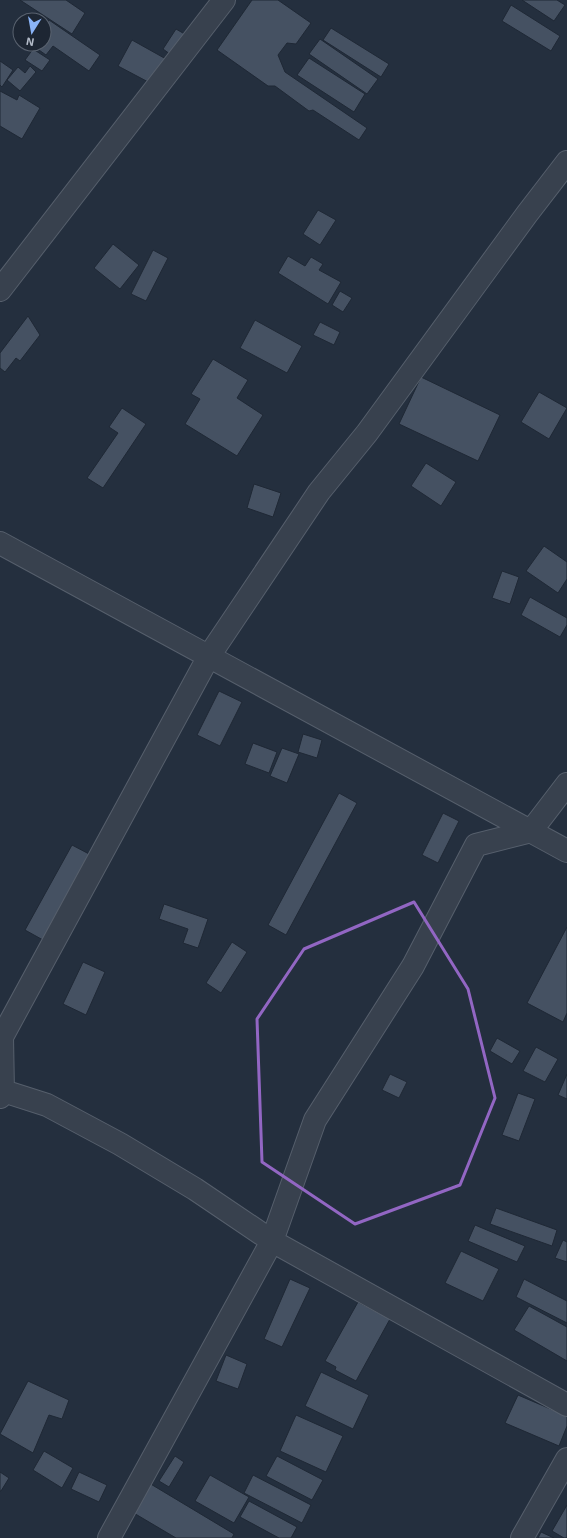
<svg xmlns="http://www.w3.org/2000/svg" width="567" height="1538" font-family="'Exo 2',sans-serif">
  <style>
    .building { fill: #455162; stroke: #1f2835 }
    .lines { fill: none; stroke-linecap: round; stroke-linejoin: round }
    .minor-casing { stroke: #565f6c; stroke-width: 24 }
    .minor { stroke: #38414e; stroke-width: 22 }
    .marked { fill: none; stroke: #9266c3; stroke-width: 3; stroke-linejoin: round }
  </style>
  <rect width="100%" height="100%" fill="#242f3e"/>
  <!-- building -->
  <path class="building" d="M20 0H66L85 13 72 34Z
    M252 0H278L311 23 296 44 287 43 278 55 285 72 367 128 359 140 313 110 309 111 275 86H268L217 50Z
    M522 0H557L565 5 554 21Z
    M511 5 560 36 551 51 502 21Z
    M49 20 100 55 89 71 53 46 46 55 32 45 44 44V27Z
    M331 28 389 64 381 77 323 40Z
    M176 29 188 36 174 57 163 49Z
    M320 39 378 79 367 94 309 54Z
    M132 40 166 59 152 84 118 66Z
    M33 49 50 60 42 71 25 60Z
    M309 58 365 94 354 112 297 75Z
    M0 61 13 70 2 87 0 85Z
    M30 66 36 72 20 91 7 80 18 67 25 73Z
    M0 91 17 100 19 95 40 108 22 139 0 126Z
    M318 210 336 220 320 245 303 234Z
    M113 244 139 265 120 289 94 268Z
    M153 250 168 258 146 301 131 294Z
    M288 256 305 266 311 257 323 264 319 270 341 282 328 304 278 273Z
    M340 291 352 298 343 312 332 305Z
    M28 316 40 335 20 361 16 358 5 372 0 368V353Z
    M255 320 302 346 287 373 240 348Z
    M320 322 340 332 334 345 313 335Z
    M213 359 248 380 237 398 263 415 237 456 185 424 200 399 191 394Z
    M421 377 500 415 478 461 399 424Z
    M539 392 567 408 549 439 521 422Z
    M122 408 146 424 103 488 87 478 118 433 109 427Z
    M426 463 456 482 441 506 411 486Z
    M254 484 281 493 273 517 247 508Z
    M544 546 567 562V579L558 593 526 571Z
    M502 571 519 577 510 604 492 598Z
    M530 597 567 618V625L560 637 521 615Z
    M219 691 242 702 220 746 197 735Z
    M303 734 322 740 317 758 298 752Z
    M253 743 277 752 269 773 245 764Z
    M282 748 299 754 287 783 270 776Z
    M339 793 357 803 286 935 268 925Z
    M443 813 459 821 438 863 422 855Z
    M72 845 91 855 43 940 25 930Z
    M164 904 208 919 198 948 183 943 188 929 159 919Z
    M567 927V1013L563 1022 527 1003Z
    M232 942 247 952 221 993 206 983Z
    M83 962 105 972 86 1015 63 1004Z
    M497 1038 520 1051 512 1064 490 1051Z
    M536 1047 558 1059 545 1082 523 1071Z
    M390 1074 407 1082 399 1098 382 1090Z
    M567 1074V1099L558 1095Z
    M518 1093 535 1099 519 1141 502 1135Z
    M496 1208 557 1230 552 1246 490 1224Z
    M475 1225 525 1246 517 1262 468 1241Z
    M563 1240 567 1242V1262L555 1258Z
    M461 1251 499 1269 483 1301 445 1283Z
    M290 1279 310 1288 282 1347 264 1339Z
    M524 1279 567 1301V1323L516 1297Z
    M358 1302 390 1319 356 1381 335 1370 336 1367 325 1361Z
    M529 1306 567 1327V1361L514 1330Z
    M226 1355 247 1364 238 1389 216 1381Z
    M321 1372 369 1395 353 1429 305 1406Z
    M28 1381 69 1400 62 1419 49 1415 33 1453 0 1434Z
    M518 1395 567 1416V1426L559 1446 505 1423Z
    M296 1415 343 1436 326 1472 280 1451Z
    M44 1451 73 1468 62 1488 33 1470Z
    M175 1456 184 1462 169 1487 159 1481Z
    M277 1456 323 1480 312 1500 266 1476Z
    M0 1472 9 1478 1 1491H0Z
    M79 1472 107 1485 99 1502 71 1489Z
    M210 1475 249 1497 234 1523 195 1501Z
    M253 1475 311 1505 302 1523 244 1493Z
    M144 1480 234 1534 232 1538H176L127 1509Z
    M249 1501 297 1527 291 1538H279L240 1517Z
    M567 1505V1538H564L552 1531Z
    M541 1532 554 1538H538Z"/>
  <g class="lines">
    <defs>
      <path id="minor" d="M0 290 224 0
        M0 543 567 851
        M0 1090 47 1105 120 1144 195 1189 272 1241 567 1405
        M0 1097 3 1092 2 1037 209 656 319 492 367 433 527 214 567 162
        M109 1538 272 1241 315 1120 413 966 476 845 531 831 567 784
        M522 1538 567 1459"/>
    </defs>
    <!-- minor casing -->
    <use href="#minor" class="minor-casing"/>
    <!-- minor -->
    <use href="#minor" class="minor"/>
  </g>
  <!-- marked area -->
  <path class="marked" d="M414 902 468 989 495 1098 460 1185 355 1224 262 1162 257 1019 304 949Z"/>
  <!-- north arrow -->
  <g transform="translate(32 32) rotate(191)"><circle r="19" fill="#1d2633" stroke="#59626f"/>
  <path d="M0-3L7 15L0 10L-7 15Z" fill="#8ab4f8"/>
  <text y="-6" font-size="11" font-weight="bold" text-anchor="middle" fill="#b4bcc9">N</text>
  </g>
</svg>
